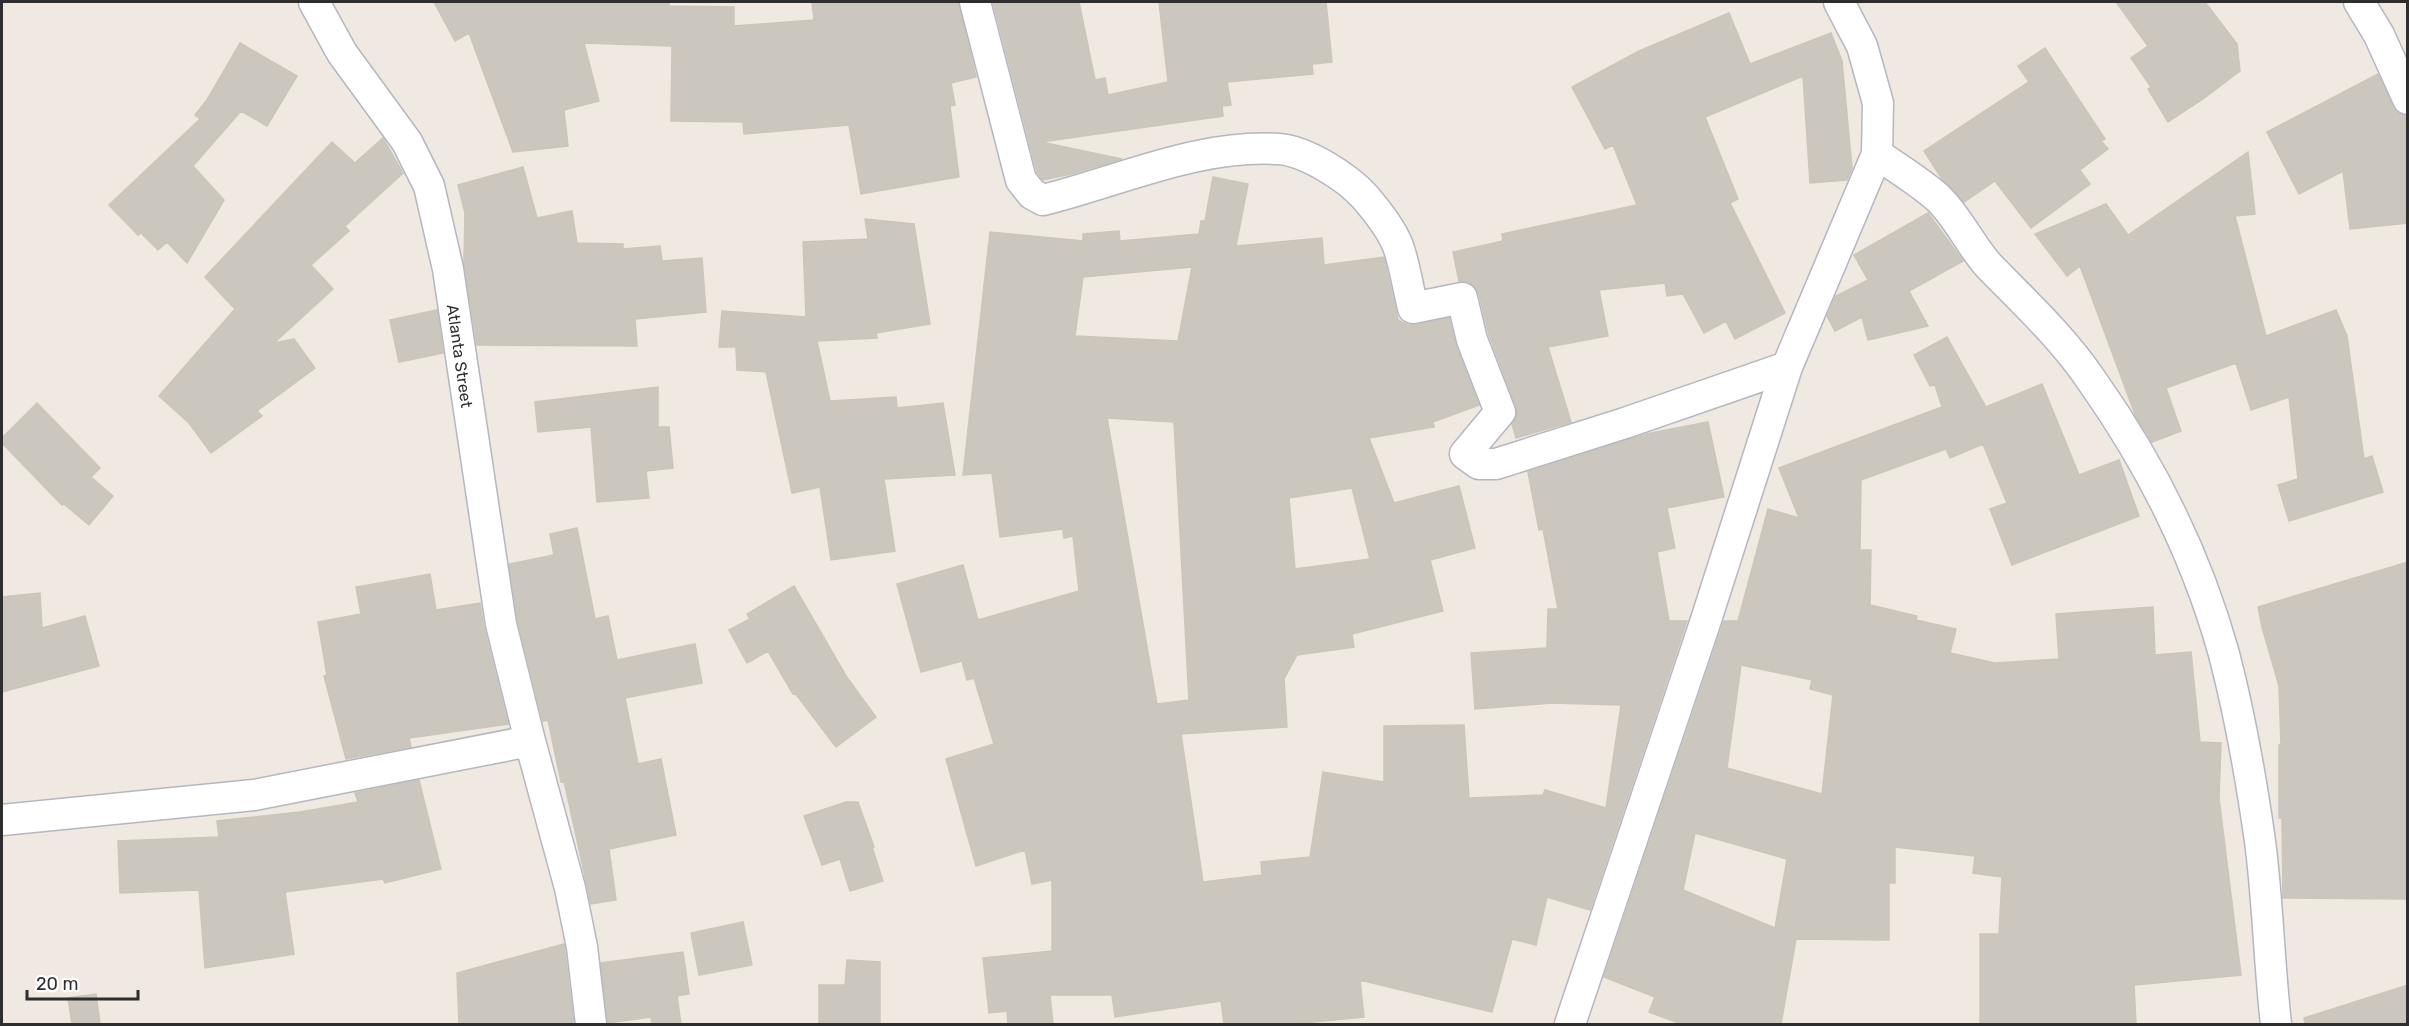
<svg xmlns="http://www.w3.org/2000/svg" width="2409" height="1026" font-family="Rubik,sans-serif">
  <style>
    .building { fill: #cbc7bf; stroke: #cbc5ba; stroke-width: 1.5; fill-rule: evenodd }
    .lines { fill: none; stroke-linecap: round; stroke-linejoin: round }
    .street-casing { stroke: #b4b7c1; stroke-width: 33 }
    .street { stroke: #fff; stroke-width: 30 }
    .labels { text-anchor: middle; stroke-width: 4.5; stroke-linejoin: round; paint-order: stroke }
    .street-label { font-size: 16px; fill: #2e2e2e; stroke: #fff }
  </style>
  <rect width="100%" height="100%" fill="#efe9e1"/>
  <!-- building -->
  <path class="building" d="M434 2H669V6L734 7V26L814 20 812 2H958L976 77 951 83 955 105 950 106 959 177 861 194 849 125 744 134 743 122 671 121 672 46 584 43 599 101 564 110 568 146 513 152 469 33 455 41Z
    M993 2H1079L1095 80 1105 78 1108 95 1168 82 1159 2H1326L1332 62 1312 64 1313 74 1227 82 1231 105 1222 106 1223 116 1041 142 1122 159 1071 174 1043 180 1037 172Z
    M2116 2H2205L2237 44 2240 71 2203 99 2168 122 2148 89 2151 87 2131 58 2148 46Z
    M1729 13 1750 64 1831 33 1842 61 1852 168 1847 180 1810 183 1803 76 1705 117 1738 199 1730 203 1785 313 1735 339 1726 321 1704 333 1683 294 1667 296 1665 283 1599 290 1608 336 1548 347 1571 422 1516 438 1512 424 1517 415 1516 406 1489 335 1479 294 1474 286 1468 282 1459 281 1453 252 1503 241 1502 234 1637 205 1613 145 1605 149 1572 87 1639 51Z
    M240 43 297 76 267 126 241 111 193 166 224 200 187 263 167 242 158 250 141 233 138 235 109 205 200 119 195 115 207 100Z
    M2045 48 2105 139 2101 141 2108 149 2080 170 2090 184 2031 228 1995 181 1964 202 1942 179 1924 151 2029 82 2018 66Z
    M2378 74 2393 107 2398 113 2408 116V223L2350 229 2343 171 2299 194 2267 132Z
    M383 138 403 173 345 226 349 231 311 265 333 289 274 343 294 339 315 368 257 411 262 416 211 453 189 423 159 396 235 309 205 277 332 142 355 163Z
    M2248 152 2255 214 2235 216 2266 336 2336 310 2347 336 2364 459 2372 456 2383 492 2289 521 2278 485 2298 479 2289 397 2251 410 2236 363 2166 388 2181 431 2152 442 2136 417 2080 266 2067 276 2035 234 2106 204 2128 235Z
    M523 167 537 218 572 211 577 243 623 244V249L660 246 662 261 702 258 706 312 635 319 637 346 477 345 464 262 465 213 458 185Z
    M1213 177 1248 184 1236 246 1322 238 1324 265 1384 257 1398 320 1408 325H1416L1449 318 1456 346 1479 405 1433 422 1434 427 1369 438 1394 503 1459 486 1475 548 1430 560 1443 611 1352 634 1354 647 1297 655 1284 679 1287 727 1181 734 1203 882 1262 875 1261 862 1310 857 1323 772 1384 782V726L1464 725 1469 798 1543 795 1545 790 1606 808 1621 705 1552 703 1475 709 1471 653 1547 648 1548 609H1558L1543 529 1539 530 1528 472 1646 434 1708 422 1724 497 1667 508 1675 548 1657 552 1669 621H1687L1590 910 1547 897 1536 945 1512 939 1492 1012 1360 980 1364 1017 1292 1024H1224L1221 1001 1115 1017 1112 995H1050L1053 1024H1008L1007 1011 989 1013 983 958 1052 951V880L1032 884 1025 850 976 866 946 759 994 744 974 678 967 680 962 661 921 672 897 584 963 565 978 620 1079 591 1073 536 1064 538 1063 529 1000 537 992 473 963 475 990 232 1083 241V234L1119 231 1120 241 1199 234 1201 221H1205ZM1192 267 1178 341 1075 336 1083 277ZM1107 418 1174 422 1189 700 1157 704ZM1352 488 1370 559 1295 569 1289 498Z
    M1928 213 1963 261 1909 291 1928 326 1868 340 1862 317 1835 331 1827 316 1836 296 1868 280 1854 255Z
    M865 219 914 224 930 324 876 333 877 338 817 341 830 401 896 397 897 408 943 403 955 475 884 479 895 551 831 560 820 487 792 493 766 372 737 370 736 347H719L722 311 806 317 803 242 868 239Z
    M437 310 443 353 399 362 390 320Z
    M1947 337 1986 407 2042 384 2079 475 2119 460 2139 516 2012 565 1990 509 2007 503 1983 444 1950 458 1946 449 1861 480 1860 550H1871L1870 605 1917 616 1916 620 1956 629 1950 653 1995 663 2059 659 2056 614 2153 607 2155 655 2191 652 2200 742 2221 743 2219 798 2241 975 2134 985 2136 1024H1980V934H1999L2002 877 1973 873 1975 856 1895 847V883H1889V940L1796 939 1781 1024H1681L1649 1012 1655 997 1604 977 1724 621H1738L1768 509 1799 518 1779 468 1942 407 1935 385 1930 386 1914 355ZM1741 665 1812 680 1810 689 1833 695 1822 794 1727 768ZM1695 833 1787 859 1775 928 1683 890Z
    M658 387V427H669L673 468 646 471 649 498 597 502 591 427 538 432 535 402Z
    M37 403 100 468 91 477 113 496 89 525 64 504 62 505 2 443V438Z
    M577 528 595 619 608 616 617 660 695 644 702 683 625 698 638 764 661 759 676 835 609 849 616 900 591 904 564 781 561 782 548 720 543 721 518 621 509 564 554 555 550 534Z
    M2408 562V899L2283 898 2282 818H2279V745H2281L2279 686 2262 627 2258 607Z
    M430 574 436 610 480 603 484 628 508 724 409 738 411 747 346 759 324 676 327 675 318 622 361 614 356 587Z
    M794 586 846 676 876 717 836 747 795 693 793 694 768 651 747 663 729 630 750 619 747 614Z
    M40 593 42 628 85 616 99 666 2 692V597Z
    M419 780 441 869 385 883 383 879 285 892 294 954 205 968 199 890 120 893 118 841 219 837 217 821 300 812 358 802 355 793Z
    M846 802H858L874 847H872L883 881 850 891 840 859 822 865 804 816Z
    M743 922 752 965 699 975 691 933Z
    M564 944 574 1024H459L457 973Z
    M683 952 689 994 677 996 681 1024H652L651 1017 608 1023 601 963Z
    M847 960 880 962V1024H819V985H845Z
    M2408 985V1024H2305L2304 1018Z
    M96 994 100 1024H72L68 998Z"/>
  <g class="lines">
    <defs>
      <path id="street" d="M314 2 342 53 407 142 429 186 448 269 501 624 530 741
        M975 2 1021 180 1032 194 1043 200C1120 181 1197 144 1279 149 1306 151 1347 177 1365 197 1377 211 1391 228 1398 246 1405 266 1408 288 1413 308L1462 298 1472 340 1500 412 1465 454 1479 464H1496L1625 423 1787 367
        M2359 2 2379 35 2408 99
        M1877 154C1897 168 1920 182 1938 198 1958 217 1970 245 1989 266 2025 303 2063 338 2092 381 2150 463 2197 557 2224 654 2240 715 2251 778 2260 841 2268 902 2269 963 2276 1024
        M2 820 254 795 530 741 570 888 582 947 591 1024
        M1570 1024 1705 623 1787 367 1877 154 1878 103 1862 46 1839 2"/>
    </defs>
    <!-- street casing -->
    <use href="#street" class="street-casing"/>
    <!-- street -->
    <use href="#street" class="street"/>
  </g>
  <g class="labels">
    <!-- street labels -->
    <g class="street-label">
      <text transform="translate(460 356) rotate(82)" y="6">Atlanta Street</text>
    </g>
  </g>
  <!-- border -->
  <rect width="2409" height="1026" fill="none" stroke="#2e2e2e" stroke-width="6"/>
  <!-- scale -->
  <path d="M27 990v9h111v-9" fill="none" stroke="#2e2e2e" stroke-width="3"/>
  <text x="36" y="990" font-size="18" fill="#2e2e2e" stroke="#ffffff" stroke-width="4.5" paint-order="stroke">20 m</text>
</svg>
